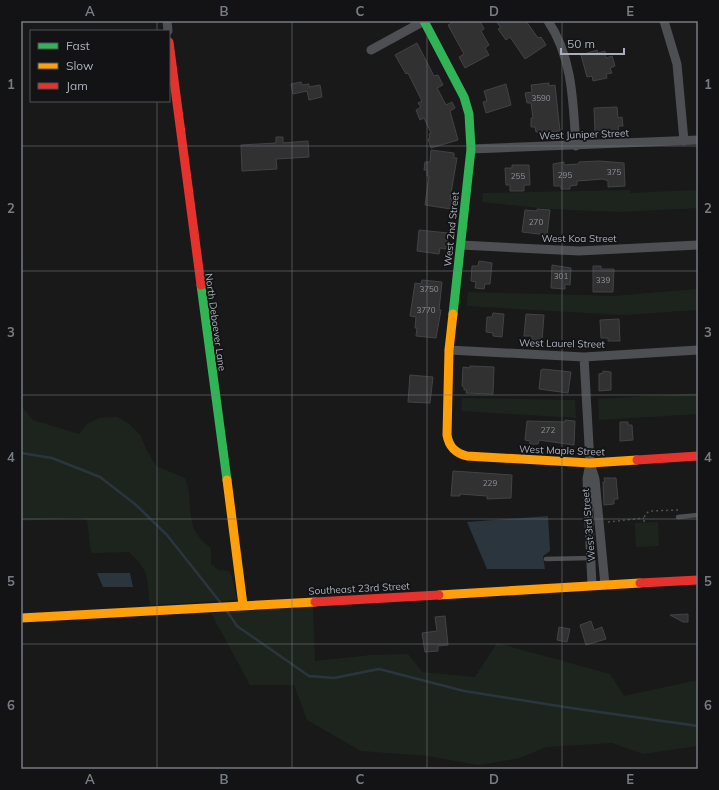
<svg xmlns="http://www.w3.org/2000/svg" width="719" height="790" font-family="Mulish,sans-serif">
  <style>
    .green { fill: #1d241e }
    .water { fill: #2b353d }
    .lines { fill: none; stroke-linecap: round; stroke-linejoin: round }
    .stream { stroke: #2b353d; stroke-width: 2.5 }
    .building { fill: #313132; stroke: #424346 }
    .path { stroke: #4f5054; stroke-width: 1.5; stroke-dasharray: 2 3; stroke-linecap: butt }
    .lane { stroke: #4d4f53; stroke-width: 4.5 }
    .street { stroke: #4d4f53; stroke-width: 9 }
    .fast { stroke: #30b455; stroke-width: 9 }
    .slow { stroke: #ff9f0a; stroke-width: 9 }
    .jam { stroke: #e5322d; stroke-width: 9 }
    .grid { fill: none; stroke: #777b83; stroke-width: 1; stroke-opacity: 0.55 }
    .labels { text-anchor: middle; stroke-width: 3.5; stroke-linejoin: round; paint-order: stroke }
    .number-label { font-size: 8px; fill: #8c9099 }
    .street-label { font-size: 10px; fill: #aab0bb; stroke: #131316 }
    .neatline { fill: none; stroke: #777b83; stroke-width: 1.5 }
    .grid-label { font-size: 13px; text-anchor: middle; font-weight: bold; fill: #777b83 }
  </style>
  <rect width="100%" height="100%" fill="#19191a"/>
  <!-- green -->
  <path class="green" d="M630 190V193L698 190V208L619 212 549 209 482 202 483 193Z
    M698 289V310L622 315 467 306 468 292 613 296Z
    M698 393V414L599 420 598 399Z
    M462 398 575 400 576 418 461 411Z
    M21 406 33 420 79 434 87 424 99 418 117 417 128 423 141 436 146 449 156 466 185 478C193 496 186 517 197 534 200 539 206 544 211 548V564L218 570 229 571 232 577 237 600 150 605C147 578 150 571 129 552L91 553 87 520 82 518 21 521Z
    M658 522 659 546 636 547 635 523Z
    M313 606 315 661 371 655 408 654 422 672 475 677 497 643 610 674 624 696 693 681 698 682V746L643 754 612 743 546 747 520 758 479 765 427 756 361 751 307 720 294 685H250L211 613Z"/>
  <!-- water -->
  <path class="water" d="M548 516 550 551 543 556 545 569H487L467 522Z
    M97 573H130L133 587H103Z"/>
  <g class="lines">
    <!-- stream -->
    <path class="stream" d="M21 453 52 458 100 477 135 504 167 535 220 602
      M227 611 237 626 309 676 334 678 379 669 464 691 571 708 698 726"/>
  </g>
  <!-- building -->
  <path class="building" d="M455 21H480L484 29 481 31 489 45 485 48 489 55 465 68 459 57 464 54 448 25Z
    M496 21H526L538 38 541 37 546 45 525 59 510 37 506 40 498 29 501 28Z
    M417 43 434 76 438 75 443 85 437 88 446 105 452 102 455 108 450 111 458 140 431 148 428 139H430L429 134 431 133 424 118 420 120 416 110 421 107 418 103 422 101 408 73 406 74 395 55Z
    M597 50 598 53 605 51 606 58 612 56 615 66 610 68 612 73 606 74 607 78 593 81 592 76 587 77 581 55Z
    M301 82 302 85 309 84V87L320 85 322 97 309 100 307 91 293 94 291 84Z
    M549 83V86L555 85 560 131 536 132 535 127H531V118H533L531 103H527L525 93 532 92 531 85Z
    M506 84 511 105 486 113 483 102 487 101 484 91Z
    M617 107 618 118 622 117 623 126H618L619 133 595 134 594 108Z
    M276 137H283V143L308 141 309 157 276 159 277 169 242 171 241 145 276 143Z
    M431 150 454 153V158H457L450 199H452L451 209 425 205 429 176H427V170H424L425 162H430Z
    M599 161 624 163 625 186 608 187V181L603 179 577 181V185L570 186V189H561V186H554L553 164 564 162V165L579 164V162Z
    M512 165H529L530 185H524V191H510V185H506L505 168H512Z
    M537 209 550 210 547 235 522 232 525 210 537 211Z
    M419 230 448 233 446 249 440 248 439 254 417 251Z
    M479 261 492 263 490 284H485L484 289 475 288 476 282 471 281 472 266H478Z
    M552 265 571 268 570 285 565 284V289L551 288Z
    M593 266H601V269H614L613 292H593Z
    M422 280 442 282 439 310H441L436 338 416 336 417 328H415L416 317 410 316 415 283 421 284Z
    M493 313 504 314 502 337 493 336V333L486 332 487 317H492Z
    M526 314 544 315 542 341 532 340V336H524Z
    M619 319 620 341H608V338H601L600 320Z
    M470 366 494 367 493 394 466 393 467 390H464V387L462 386 463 367 470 368Z
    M543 369 571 372 568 393 539 389 541 370Z
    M603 371 611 372V390L599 391V374L603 373Z
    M410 375 433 377 430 403 408 402Z
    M565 420 575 421 574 445 539 440 538 444H530V441L525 440 527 421 565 422Z
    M620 422H628V425H632L633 440 620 441Z
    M453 471 512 475 511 498 487 499V496L460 494V496H451Z
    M604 478H616L618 499H614V504L604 505 603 482H605Z
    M688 614V622H683L670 615Z
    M445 616 448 645 438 646V651L425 652 422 633 437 631 435 617Z
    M591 621 594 630 602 627 606 639 586 645 580 625Z
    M559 627 570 629 567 642 557 640Z"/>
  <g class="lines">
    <!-- path -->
    <path class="path" d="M608 522 644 518
      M644 522 645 514 650 511 678 510"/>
    <!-- lane -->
    <path class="lane" d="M678 517 698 515
      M546 559 591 558"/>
    <!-- street -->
    <path class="street" d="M167 21 168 31
      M548 21C573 58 573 103 576 146
      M664 21 677 64 684 141
      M371 50 424 21
      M471 149 698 140
      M461 245 579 251 698 245
      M449 350 584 357 698 350
      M584 357 590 463
      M592 585 587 479 590 463 595 479 605 585"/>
    <!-- fast -->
    <path class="fast" d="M424 21 464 97 469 114 471 149 453 314
      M201 285 227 480"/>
    <!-- slow -->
    <path class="slow" d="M453 314 449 350 447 435C449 447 455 453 467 456L590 463 637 460
      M227 480 243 605
      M439 595 640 583
      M21 618 315 602"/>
    <!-- jam -->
    <path class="jam" d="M169 42 201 285
      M637 460 698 456
      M640 583 698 580
      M315 602 439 595"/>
  </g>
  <!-- grid -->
  <path class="grid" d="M157 21V31M292 21V769M427 21V769M562 21V769M157 101V769M21 146H698M21 271H698M21 395H698M21 519H698M21 644H698"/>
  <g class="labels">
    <!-- number labels -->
    <g class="number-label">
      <text x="541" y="101">3590</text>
      <text x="614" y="175">375</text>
      <text x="565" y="178">295</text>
      <text x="518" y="179">255</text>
      <text x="536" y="225">270</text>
      <text x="561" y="279">301</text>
      <text x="603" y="283">339</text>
      <text x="429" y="292">3750</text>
      <text x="426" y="313">3770</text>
      <text x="548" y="433">272</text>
      <text x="490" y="486">229</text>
    </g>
    <!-- street labels -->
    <g class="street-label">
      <text transform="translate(584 134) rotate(-2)" y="4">West Juniper Street</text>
      <text transform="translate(451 229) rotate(-84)" y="4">West 2nd Street</text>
      <text x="579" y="242">West Koa Street</text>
      <text transform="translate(216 322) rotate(82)" y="4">North Deboever Lane</text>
      <text transform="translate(562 343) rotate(1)" y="4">West Laurel Street</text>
      <text transform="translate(562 450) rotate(2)" y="4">West Maple Street</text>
      <text transform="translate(588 525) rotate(-95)" y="4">West 3rd Street</text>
      <text transform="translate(359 588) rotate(-3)" y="4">Southeast 23rd Street</text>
    </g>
  </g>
  <!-- border -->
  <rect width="719" height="790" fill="none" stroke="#131316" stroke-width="44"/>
  <!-- legend -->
  <rect x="30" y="30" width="140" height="72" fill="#131316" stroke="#4f5258"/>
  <rect x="38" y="43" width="20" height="6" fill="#30b455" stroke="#4f5258"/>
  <text x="66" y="50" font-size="12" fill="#aab0bb">Fast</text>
  <rect x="38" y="63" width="20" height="6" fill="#ff9f0a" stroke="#4f5258"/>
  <text x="66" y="70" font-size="12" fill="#aab0bb">Slow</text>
  <rect x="38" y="83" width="20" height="6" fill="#e5322d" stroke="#4f5258"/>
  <text x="66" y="90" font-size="12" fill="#aab0bb">Jam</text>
  <!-- scale -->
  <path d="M561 48v6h63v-6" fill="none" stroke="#aab0bb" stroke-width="2"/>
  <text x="567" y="48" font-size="12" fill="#aab0bb" stroke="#131316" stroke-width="3" paint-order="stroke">50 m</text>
  <rect x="22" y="22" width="675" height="746" class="neatline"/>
  <g class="grid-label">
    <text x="90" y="16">A</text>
    <text x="224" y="16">B</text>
    <text x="360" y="16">C</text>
    <text x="494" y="16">D</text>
    <text x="630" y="16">E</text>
    <text x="11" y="89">1</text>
    <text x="708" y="89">1</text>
    <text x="11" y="213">2</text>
    <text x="708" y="213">2</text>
    <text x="11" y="337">3</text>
    <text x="708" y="337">3</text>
    <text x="11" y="462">4</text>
    <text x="708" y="462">4</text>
    <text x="11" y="586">5</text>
    <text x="708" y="586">5</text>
    <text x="11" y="710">6</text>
    <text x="708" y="710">6</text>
    <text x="90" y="784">A</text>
    <text x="224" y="784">B</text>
    <text x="360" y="784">C</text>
    <text x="494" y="784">D</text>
    <text x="630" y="784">E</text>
  </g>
</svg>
